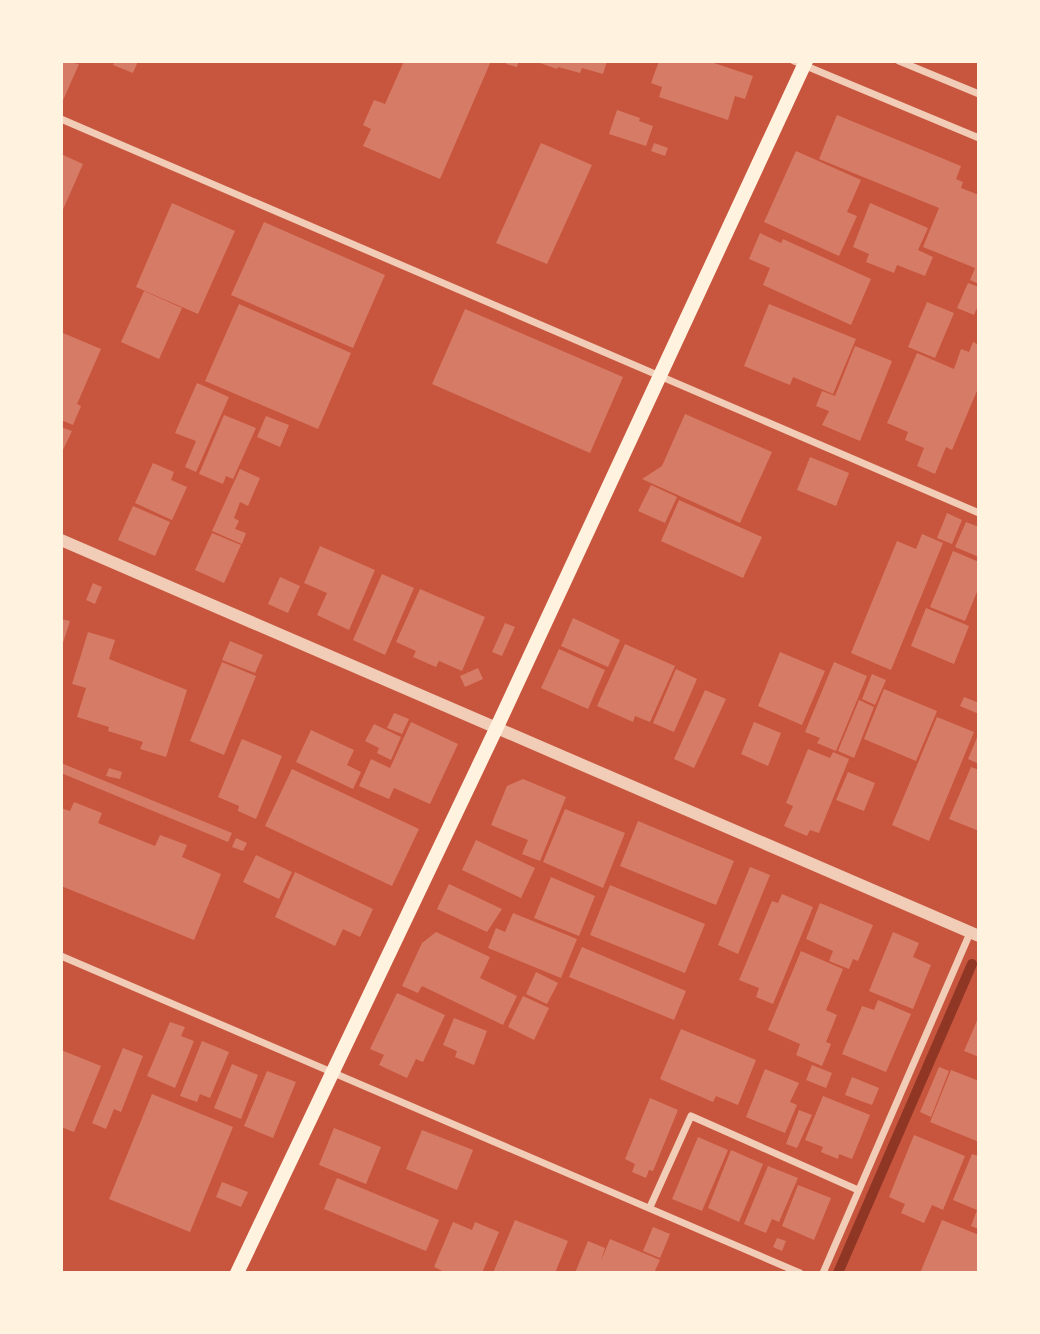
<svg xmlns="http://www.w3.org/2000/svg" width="1040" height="1334" font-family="Overpass,sans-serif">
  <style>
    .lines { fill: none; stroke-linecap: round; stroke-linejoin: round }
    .stream { stroke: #8f3625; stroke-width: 10 }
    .building { fill: #d67c66 }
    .minor { stroke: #f1ccb7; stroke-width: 7 }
    .tertiary { stroke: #f1ccb7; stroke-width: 12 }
    .secondary { stroke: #fff3e0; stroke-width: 14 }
  </style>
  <rect width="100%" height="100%" fill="#c8553d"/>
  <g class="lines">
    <!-- stream -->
    <path class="stream" d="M838 1273 972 964"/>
  </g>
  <!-- building -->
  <path class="building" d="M61 61 79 64 61 105Z
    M115 61H138L133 73 113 65Z
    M404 61H491L440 179 363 146 371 129 363 125 374 100 385 104Z
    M507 61H519L517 67 506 64Z
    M534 61H607L603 74 582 68 580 73 558 67 557 69Z
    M659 61H708L753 76 745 99 735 96 728 120 659 97 662 87 651 83Z
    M617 110 640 118 639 121 653 126 646 146 609 134Z
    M837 115 961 166 956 179 963 182 961 188 979 195V284L970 280 975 268 923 247 939 208 819 159Z
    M541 143 592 165 547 264 496 243Z
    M654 143 668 148 665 156 651 151Z
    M796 151 861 180 847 212 857 216 839 256 764 222Z
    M61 154 83 164 61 214Z
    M172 203 235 231 198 314 136 287Z
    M870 203 928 228 918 250 933 257 925 276 897 265 894 273 866 262 869 254 853 247Z
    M264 222 385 275 353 348 231 295Z
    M760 233 781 243 783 239 871 279 851 325 763 285 770 268 749 259Z
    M968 283 979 287V303L974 315 957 308Z
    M144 291 182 308 159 359 121 342Z
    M927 302 954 313 935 358 908 347Z
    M239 304 351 353 318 429 205 381Z
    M769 304 856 339 833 394 793 377 790 385 744 366Z
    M465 309 623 377 590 453 432 384Z
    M63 333 101 349 77 404 81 406 73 425 61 420Z
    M973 342 979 345V386L952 450 946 447 935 474 917 466 924 448 905 440 908 432 887 423 917 353 954 369 961 349 969 352Z
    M855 346 892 361 860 441 822 425 829 411 816 406 822 391 835 396Z
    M197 383 229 397 196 472 185 467 196 441 175 433Z
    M685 414 772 452 740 523 642 479 662 466Z
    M224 415 256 428 233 479 226 476 223 484 199 474Z
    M266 416 289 425 280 447 257 437Z
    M61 427 72 431 61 454Z
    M810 457 849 473 836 506 797 490Z
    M153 463 174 472 171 480 187 487 172 520 135 503Z
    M240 469 260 478 248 506 240 502 234 518 239 521 235 529 246 533 242 544 212 531Z
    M651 485 677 497 665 523 638 511Z
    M679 500 762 537 743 578 661 541Z
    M133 506 170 522 155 556 118 540Z
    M947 513 962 520 952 544 937 538Z
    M966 522 979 527V557L955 547Z
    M212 533 241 545 224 583 195 570Z
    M922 534 943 543 891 670 851 653 897 541 916 549Z
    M320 546 375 570 349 630 317 615 327 593 304 583Z
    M953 551 979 562V587L965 621 930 607Z
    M382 574 414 588 385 655 353 640Z
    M280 577 300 586 288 613 268 604Z
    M93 583 102 587 95 604 86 600Z
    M420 589 485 617 462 671 439 661 436 667 413 657 416 651 396 642Z
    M926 608 969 626 954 664 911 646Z
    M573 618 620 640 608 667 561 646Z
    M61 619 70 621 62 646H61Z
    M505 623 515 627 502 656 492 652Z
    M88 632 115 640 109 659 187 690 166 757 140 749 143 742 108 731 109 727 77 717 86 688 72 684Z
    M230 641 263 655 255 673 222 660Z
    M625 644 675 666 650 722 635 716 633 722 597 706Z
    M559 649 605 670 588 709 541 688Z
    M780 652 825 671 802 725 758 706Z
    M222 662 256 676 224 755 190 741Z
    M834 662 867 676 836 751 817 743 820 738 805 732Z
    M478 668 483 679 465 687 460 676Z
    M676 669 697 679 674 732 653 723Z
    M872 674 886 680 875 705 862 699Z
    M884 689 937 711 916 761 864 739Z
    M705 690 726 699 694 768 674 759Z
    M964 697 979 703V714L960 706Z
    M859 700 874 707 854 758 838 751Z
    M394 713 409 719 402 734 387 728Z
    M937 717 974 732 929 841 892 825Z
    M411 722 458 744 430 804 394 788 389 799 359 786 371 759 390 768Z
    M754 722 781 733 768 766 741 754Z
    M374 724 401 737 391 760 377 753 379 748 365 741Z
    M311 730 354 750 347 765 361 772 353 789 296 762Z
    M979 733V764L968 759Z
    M242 739 282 756 256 819 238 811 239 806 218 797Z
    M808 749 830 758 833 752 849 759 819 833 810 830 807 836 784 826 793 806 786 803Z
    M61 763 232 833 228 842 61 773Z
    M971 767 979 770V831L949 819Z
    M109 768 122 772 120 779 106 776Z
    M292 769 419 829 392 886 265 826Z
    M848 772 875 783 864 811 836 800Z
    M523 779 566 797 540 861 522 854 528 840 491 825 507 786Z
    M74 802 102 813 98 823 155 846 160 835 187 845 182 857 221 874 194 940 61 886V808L70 811Z
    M565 809 625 833 603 888 543 862Z
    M638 821 734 861 716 905 620 866Z
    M236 838 247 843 243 851 232 847Z
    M476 840 535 868 521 898 462 870Z
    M256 855 292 872 279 899 243 882Z
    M750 867 770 875 738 954 718 945Z
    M295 872 373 909 360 937 343 929 335 946 275 917Z
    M551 877 595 896 579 936 534 918Z
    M449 884 502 909 487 932 437 909Z
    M610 885 705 924 685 973 590 935Z
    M782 894 813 907 773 1004 756 997 759 988 739 980 772 901 778 903Z
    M820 903 873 925 858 961 853 959 849 969 829 961 833 951 806 939Z
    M513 913 577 939 561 978 488 948 496 928 505 932Z
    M436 932 490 957 480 978 517 996 503 1025 422 986 418 993 402 986 422 943Z
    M893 932 919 943 913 957 931 965 913 1009 869 991Z
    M582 947 686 991 674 1020 569 977Z
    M801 951 843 969 826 1010 837 1015 826 1042 831 1044 822 1066 796 1055 800 1044 768 1030Z
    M536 972 558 983 547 1004 526 994Z
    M397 993 445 1015 423 1062 416 1059 407 1078 379 1065 384 1055 370 1049Z
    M523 996 549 1008 534 1040 508 1027Z
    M878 1000 911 1014 886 1072 842 1054 862 1006 874 1010Z
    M979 1016V1057L964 1051Z
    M454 1018 487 1031 474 1065 455 1057 457 1051 443 1045Z
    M170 1022 185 1027 181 1036 194 1041 175 1088 147 1076Z
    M681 1029 756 1060 738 1105 716 1096 713 1102 660 1079Z
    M202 1041 229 1052 210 1098 200 1094 197 1102 180 1096Z
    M123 1048 143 1056 121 1112 114 1109 106 1129 92 1123Z
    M61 1050 101 1066 74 1132 61 1127Z
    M232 1064 258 1075 241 1119 214 1108Z
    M812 1065 832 1073 826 1088 806 1080Z
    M939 1067 949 1071 931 1117 920 1112Z
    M765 1069 799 1083 790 1102 797 1105 785 1133 746 1117Z
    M951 1070 979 1081V1142L930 1122Z
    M267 1071 296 1082 273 1138 244 1126Z
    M852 1077 879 1088 872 1105 845 1095Z
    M152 1094 233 1127 190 1232 109 1199Z
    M823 1096 870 1115 852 1159 839 1154 838 1159 821 1152 823 1147 805 1140Z
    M650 1098 678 1110 653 1171 649 1170 646 1178 632 1172 635 1164 625 1159Z
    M799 1110 812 1115 797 1148 786 1144Z
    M334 1128 381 1147 366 1184 319 1165Z
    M422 1130 473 1150 457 1190 406 1169Z
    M914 1135 965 1156 943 1210 932 1205 924 1223 901 1213 905 1204 889 1197Z
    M698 1137 728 1150 702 1211 672 1199Z
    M731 1150 763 1164 739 1222 708 1208Z
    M972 1154 979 1156V1229L971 1226 977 1210 953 1200Z
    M768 1166 798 1178 779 1222 772 1219 766 1233 744 1224Z
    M337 1178 439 1220 426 1251 324 1209Z
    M222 1182 248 1192 241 1207 216 1197Z
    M798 1185 831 1198 814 1240 782 1226Z
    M515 1220 568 1241 555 1273H493Z
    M942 1220 979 1235V1273H920Z
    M453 1222 472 1230 475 1222 499 1232 482 1273H447L434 1267Z
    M653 1227 670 1234 660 1258 643 1251Z
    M777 1238 786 1241 782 1251 773 1247Z
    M610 1239 660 1260 654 1273H575L588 1241 605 1248 601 1261Z"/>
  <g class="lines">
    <!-- minor -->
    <path class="minor" d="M794 61 979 138
      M899 61 979 94
      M61 119 979 513
      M61 956 800 1273
      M650 1207 691 1116 858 1190
      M823 1273 970 933"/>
    <!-- tertiary -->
    <path class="tertiary" d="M61 540 979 936"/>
    <!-- secondary -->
    <path class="secondary" d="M237 1273 496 729 806 61"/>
  </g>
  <!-- border -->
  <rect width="1040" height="1334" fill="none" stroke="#fff3e0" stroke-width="126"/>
</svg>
